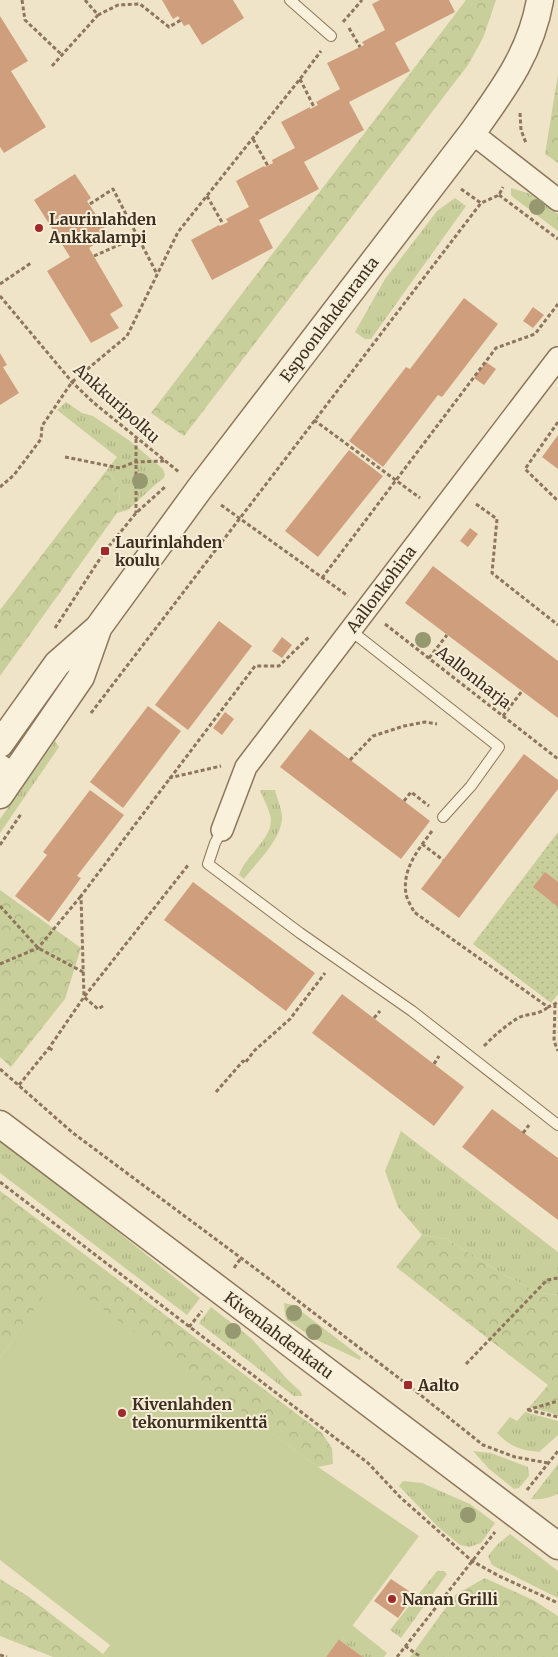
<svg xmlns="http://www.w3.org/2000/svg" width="558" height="1657" font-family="Merriweather,serif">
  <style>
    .grass { fill: url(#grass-tufts) }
    .forest { fill: url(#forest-crowns) }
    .park { fill: url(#park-dots) }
    .pitch { fill: #c9cf9b }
    .building { fill: #cf9f7d }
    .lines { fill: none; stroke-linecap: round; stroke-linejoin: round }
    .service-casing { stroke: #8d765c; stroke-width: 12 }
    .minor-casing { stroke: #8d765c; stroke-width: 24 }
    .tertiary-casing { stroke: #8d765c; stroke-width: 29 }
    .path { stroke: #8d765c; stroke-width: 3; stroke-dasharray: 4 2.5; stroke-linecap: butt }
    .service { stroke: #faf1dc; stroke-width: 10 }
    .minor { stroke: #faf1dc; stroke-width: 21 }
    .tertiary { stroke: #faf1dc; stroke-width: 26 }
    .tree { fill: #96986f }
    .poi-dot { fill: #9e2a2b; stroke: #f7eed8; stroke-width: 2 }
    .labels { text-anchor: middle; stroke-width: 4; stroke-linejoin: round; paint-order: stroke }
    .poi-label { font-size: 16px; font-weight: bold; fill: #3d2e20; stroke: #f7eed8; text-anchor: start }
    .street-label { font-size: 16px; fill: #3d2e20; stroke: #f7eed8 }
  </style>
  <defs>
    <pattern id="grass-tufts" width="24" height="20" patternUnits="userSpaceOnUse" patternTransform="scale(1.25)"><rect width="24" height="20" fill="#c9cf9b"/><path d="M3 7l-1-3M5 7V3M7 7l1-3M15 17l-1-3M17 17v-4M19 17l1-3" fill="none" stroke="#aeb285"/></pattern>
    <pattern id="forest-crowns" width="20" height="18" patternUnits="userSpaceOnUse" patternTransform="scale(1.25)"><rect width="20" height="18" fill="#c9cf9b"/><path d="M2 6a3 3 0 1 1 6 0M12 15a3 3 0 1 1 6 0" fill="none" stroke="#aeb285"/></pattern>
    <pattern id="park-dots" width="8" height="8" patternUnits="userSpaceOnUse" patternTransform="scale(1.25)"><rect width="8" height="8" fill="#c9cf9b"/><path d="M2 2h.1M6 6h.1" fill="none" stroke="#aeb285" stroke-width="1.8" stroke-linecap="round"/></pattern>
  </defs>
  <rect width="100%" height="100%" fill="#f0e4c8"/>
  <!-- grass -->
  <path class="grass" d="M511 188 528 193 558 214V231L514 198 511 195Z
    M455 198 466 206 371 339H365L355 332 385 279 437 211Z
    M66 402 82 413 93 416 130 441 163 469 165 475 163 479 157 483 128 510 117 513C121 493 122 486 106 471L117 457 57 410Z
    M55 741 59 747 0 833V819Z
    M260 790H275C277 798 281 807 282 816 283 838 257 862 244 879L239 875C245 856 271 840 271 820 271 813 263 798 260 790Z
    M401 1131 558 1252V1295L540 1293 506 1276 447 1239 422 1235 398 1207 385 1171Z
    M0 1141 35 1165 200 1298 187 1315 0 1173Z
    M284 1303 293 1305 361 1357 360 1360 315 1339 287 1320 285 1316Z
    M211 1307 252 1339 287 1379 301 1392 302 1396H294L199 1323Z
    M558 1402V1415L529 1407 532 1404Z
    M525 1412 558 1421V1435L539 1452C519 1450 511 1447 497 1433L510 1417 517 1421Z
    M473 1451 491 1453 528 1467 529 1476 519 1488 514 1489 489 1469Z
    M558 1464V1494C549 1498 541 1500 531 1499Z
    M403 1481 422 1483 470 1504 495 1523 481 1543 469 1547 460 1545 438 1527 399 1486Z
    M510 1534 558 1571V1598L492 1565 488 1556 497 1545Z
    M437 1571H444L447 1574 401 1638 390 1630Z
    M352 1625 387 1653 384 1657H363L341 1641Z"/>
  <!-- forest -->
  <path class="forest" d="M466 0H496L483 38 468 65 184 436 151 413Z
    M558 74V163L545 154Z
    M106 471C122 486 121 493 117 513L0 676V610Z
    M0 890 81 948 65 999 11 1067 0 1057Z
    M0 1191 321 1432 332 1448 333 1464 318 1467 58 1277 0 1358Z
    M422 1235 447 1239 506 1276 540 1293 558 1295V1402L532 1404 548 1385 396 1267Z
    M485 1578 535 1601 558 1616V1657H410L455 1595Z
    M0 1579 29 1597 107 1657H53L0 1636Z"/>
  <!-- park -->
  <path class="park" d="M558 832V994L551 1003 473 944Z"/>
  <!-- pitch -->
  <path class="pitch" d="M58 1276 318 1467 419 1536 341 1641 339 1639 326 1657H107L103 1654 110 1645 0 1560V1358Z"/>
  <!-- building -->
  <path class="building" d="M162 0H233L244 18 202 45 189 24 184 26 178 16 173 19Z
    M380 0H449L455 12 395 43 410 71 349 102 364 130 304 162 319 189 259 220 273 248 212 280 191 240 219 225 220 226 228 222 226 219 249 207 236 181 264 166 265 167 273 163 272 160 295 148 281 122 310 107V109L318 105 316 102 340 89 327 63 364 45 362 42 385 30 372 4Z
    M0 16 28 61 11 71 46 127 4 153 0 147Z
    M75 174 91 198 87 201 109 235 89 248 123 306 110 314 119 328 91 343 47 271 70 257 34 200Z
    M464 298 498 324 442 397 438 395 383 467 349 441 406 367 410 369Z
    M533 307 544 315 533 328 523 321Z
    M0 353 7 365 3 367 19 393 0 405Z
    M486 362 496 369 484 385 474 378Z
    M558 435V469L542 457Z
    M349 450 383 476 318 557 285 531Z
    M470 528 478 534 468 547 460 541Z
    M433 566 558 661V718L405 603Z
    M219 621 252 646 188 730 155 705Z
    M282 637 292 645 282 658 272 651Z
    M148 706 181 731 123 808 90 782Z
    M225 712 234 719 222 735 213 728Z
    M310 729 430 821 401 859 280 767Z
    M524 754 558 780V789L459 918 421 889Z
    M90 790 124 815 77 876 81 878 49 922 15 896 47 855 43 852Z
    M545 872 558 882V907L533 887Z
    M193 882 315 973 286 1011 164 920Z
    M342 994 464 1087 434 1126 312 1033Z
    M492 1109 558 1158V1220L462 1147Z
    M391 1579 409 1591 405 1597 410 1601 398 1618 374 1601Z
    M339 1639 341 1641 363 1657H326Z"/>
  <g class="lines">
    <defs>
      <path id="service" d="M290 0 331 36
        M350 630 499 747 471 786 443 817
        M222 830 215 843 208 864 300 933 412 1011 558 1125"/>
      <path id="minor" d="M472 133 558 200
        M0 765 14 775
        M222 830 246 767 558 358"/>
      <path id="tertiary" d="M0 744 57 664 98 628 200 488 472 133C502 91 531 53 540 0
        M0 795 81 677 98 629
        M0 1124 558 1546"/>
    </defs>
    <!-- service casing -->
    <use href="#service" class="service-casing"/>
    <!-- minor casing -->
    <use href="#minor" class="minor-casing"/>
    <!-- tertiary casing -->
    <use href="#tertiary" class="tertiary-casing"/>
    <!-- path -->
    <path class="path" d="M22 0 25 20 62 55
      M85 0 98 15 118 5 140 4 169 27 181 20
      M343 22 362 0
      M349 28 360 47
      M52 66 98 15
      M300 79 314 107
      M520 113 521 130 526 143
      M253 139 268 166
      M461 189 481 203
      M499 195 558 239
      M207 196 223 224
      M90 204 113 189 157 274
      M94 256 137 237
      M0 284 31 263
      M0 296 72 382 94 403 179 472
      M314 420 420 498
      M558 422 525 469 558 501
      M136 439V513
      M65 457 120 468 135 462 164 461
      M0 487 14 475 41 439 42 426 72 382 127 336 178 232 300 79 321 51
      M476 504 497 519 492 573 558 625
      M221 505 348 596
      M322 578 496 348 535 334 558 304
      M385 624 558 759
      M55 628 105 551 136 513 166 486
      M429 658 447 635
      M91 713 481 203 499 195 503 187
      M503 716 522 691
      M350 760 373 736 404 726 425 722 437 724
      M169 778 221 766
      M404 801 411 792 429 806
      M432 831C418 850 402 869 406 894 407 900 412 907 414 912L548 1007 555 1004 558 1001
      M422 844 443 860
      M0 845 21 814
      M0 906 38 948 83 972
      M0 964 38 948 81 896
      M555 1004 554 1041 558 1051
      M103 1006 98 1009 84 997 81 896 255 666H279L310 636
      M374 1018 380 1011
      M484 1046C495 1035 505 1026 518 1018 528 1013 540 1015 548 1007
      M49 1048 54 1051
      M434 1064 439 1056
      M0 1069 73 1133 276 1284 408 1385 483 1445 515 1457 548 1463
      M19 1085 49 1048 84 997 189 864
      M216 1092 243 1061 245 1063 254 1051 290 1019 325 973
      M523 1133 529 1125
      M0 1182 368 1463 400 1497 472 1561 499 1576 558 1603
      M234 1268 241 1258
      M189 1327 202 1311
      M466 1364 547 1280 558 1278
      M527 1410 558 1401
      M528 1410 558 1417
      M527 1490 558 1451
      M405 1646 421 1657
      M0 1655 7 1657
      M397 1657 495 1532"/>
    <!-- service -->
    <use href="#service" class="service"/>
    <!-- minor -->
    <use href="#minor" class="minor"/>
    <!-- tertiary -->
    <use href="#tertiary" class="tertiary"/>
  </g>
  <!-- trees -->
  <g class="tree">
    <circle cx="537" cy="207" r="8"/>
    <circle cx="140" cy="481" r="8"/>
    <circle cx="423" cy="640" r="8"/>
    <circle cx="294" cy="1313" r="8"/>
    <circle cx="233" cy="1331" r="8"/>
    <circle cx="314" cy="1332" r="8"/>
    <circle cx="468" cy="1515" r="8"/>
  </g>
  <!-- markers -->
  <g class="poi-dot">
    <circle cx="39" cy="228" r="5"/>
    <rect x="100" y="546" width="10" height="10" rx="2.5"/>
    <rect x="403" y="1380" width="10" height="10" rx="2.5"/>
    <circle cx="122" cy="1413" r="5"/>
    <circle cx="392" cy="1599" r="5"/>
  </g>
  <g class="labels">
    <!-- poi labels -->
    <g class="poi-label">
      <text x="49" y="225">Laurinlahden<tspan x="49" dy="18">Ankkalampi</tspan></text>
      <text x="115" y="548">Laurinlahden<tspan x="115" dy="18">koulu</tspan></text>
      <text x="418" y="1391">Aalto</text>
      <text x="132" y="1410">Kivenlahden<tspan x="132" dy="18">tekonurmikenttä</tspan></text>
      <text x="402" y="1605">Nanan Grilli</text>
    </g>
    <!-- street labels -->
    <g class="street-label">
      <text transform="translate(329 319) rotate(-53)" y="6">Espoonlahdenranta</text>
      <text transform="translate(117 403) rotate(42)" y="6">Ankkuripolku</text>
      <text transform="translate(381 589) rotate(-53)" y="6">Aallonkohina</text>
      <text transform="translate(474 677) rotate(38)" y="6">Aallonharja</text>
      <text transform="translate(279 1335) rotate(37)" y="6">Kivenlahdenkatu</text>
    </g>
  </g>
</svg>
